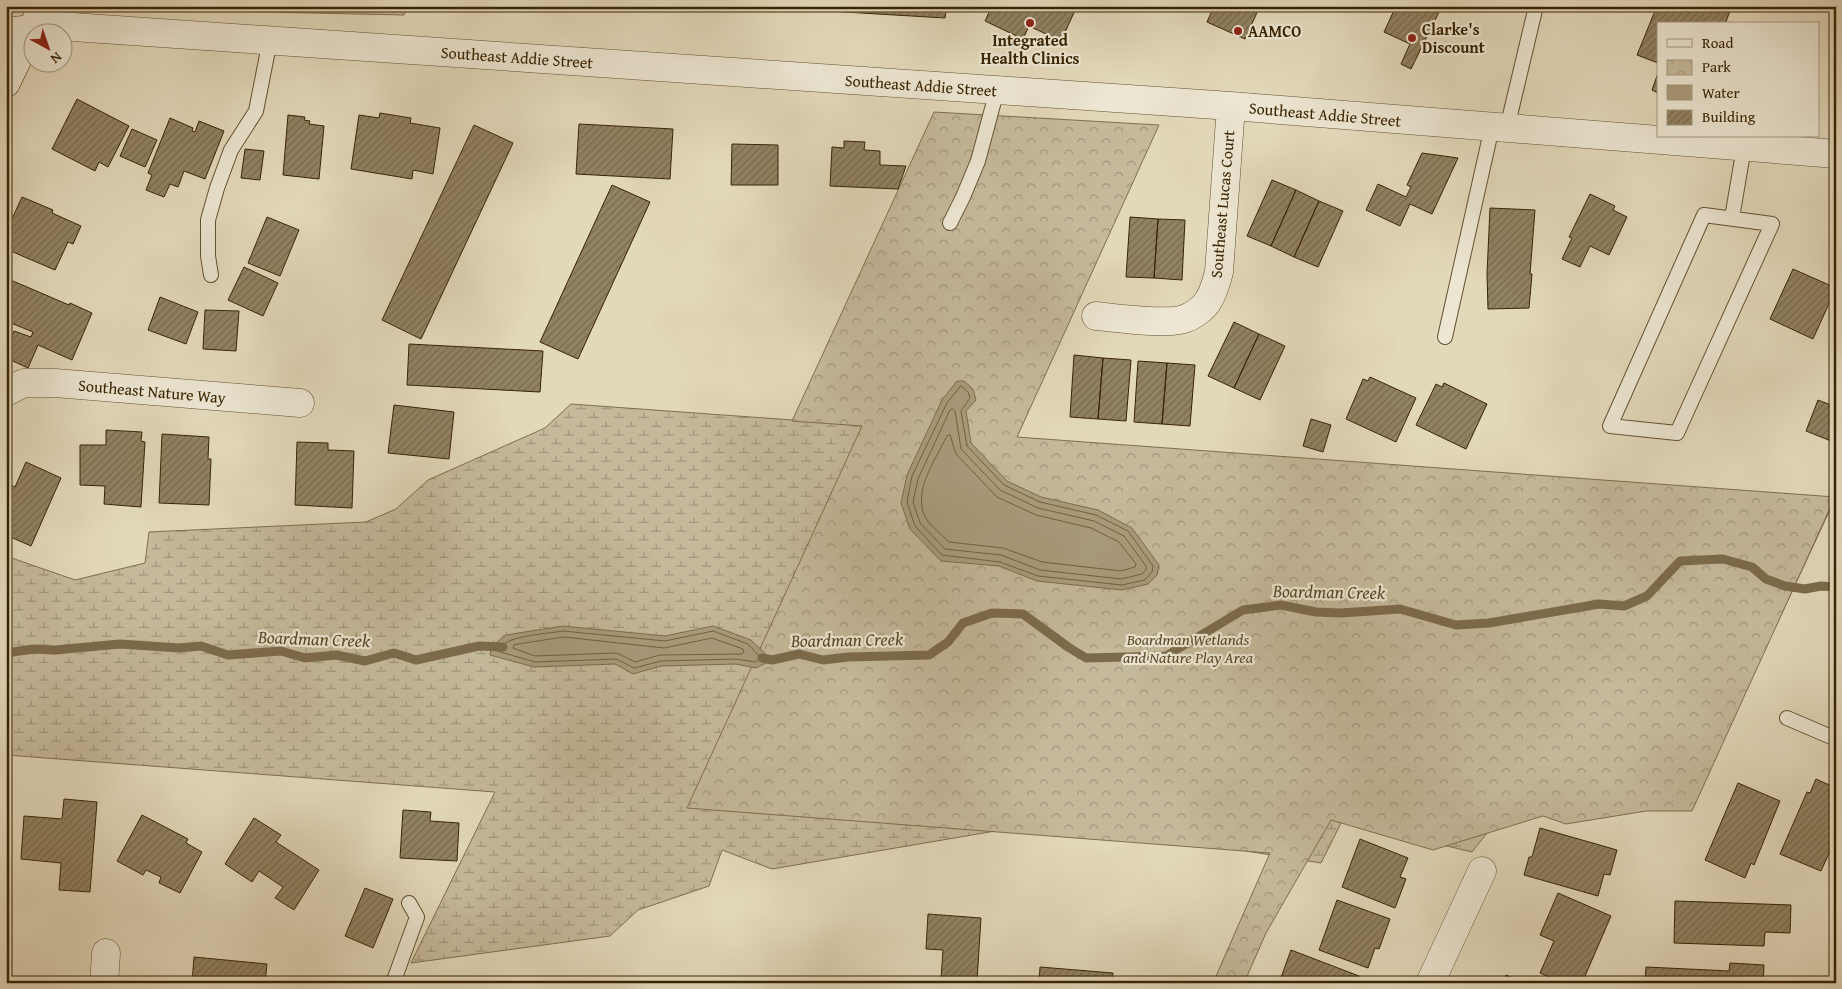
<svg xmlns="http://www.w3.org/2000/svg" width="1842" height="989" font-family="'Gentium Book Plus',serif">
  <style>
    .grass { fill: url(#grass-dots); stroke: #7f6e4e }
    .wetland { fill: url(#wetland-marsh); stroke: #7f6e4e }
    .park { fill: url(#park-crowns); stroke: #7f6e4e }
    .water { fill: #a99b7b; stroke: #7c6b4b }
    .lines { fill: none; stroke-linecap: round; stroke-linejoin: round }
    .shore { stroke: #71603e; stroke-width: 1 }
    .stream { stroke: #7c6b4b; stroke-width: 9 }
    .building { fill: url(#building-hatch); stroke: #392402 }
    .service-casing { stroke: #635130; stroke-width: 16 }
    .minor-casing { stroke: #635130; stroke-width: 29 }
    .secondary-casing { stroke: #392402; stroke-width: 29 }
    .service { stroke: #ece6d2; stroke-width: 14 }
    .minor { stroke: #ece6d2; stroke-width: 28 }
    .secondary { stroke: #ece6d2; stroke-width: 28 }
    .poi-dot { fill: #8f2418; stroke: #ece6d2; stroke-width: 2 }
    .labels { text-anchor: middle; stroke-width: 4.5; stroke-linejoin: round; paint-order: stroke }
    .poi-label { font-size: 16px; font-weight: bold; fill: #392402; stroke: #ece6d2; text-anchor: start }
    .street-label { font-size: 16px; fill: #392402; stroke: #ece6d2 }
    .park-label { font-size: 16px; font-style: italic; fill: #5c4928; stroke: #ece6d2 }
    .water-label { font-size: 18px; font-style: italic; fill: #5b4826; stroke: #ece6d2 }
  </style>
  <defs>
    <pattern id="grass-dots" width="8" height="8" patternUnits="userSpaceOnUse" patternTransform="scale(1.25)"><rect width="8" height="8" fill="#c5b99b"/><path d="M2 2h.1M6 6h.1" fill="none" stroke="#a1967c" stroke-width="1.8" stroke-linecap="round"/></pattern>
    <pattern id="wetland-marsh" width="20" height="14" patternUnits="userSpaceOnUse" patternTransform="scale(1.25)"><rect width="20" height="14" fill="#c5b99b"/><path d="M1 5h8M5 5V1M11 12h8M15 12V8" fill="none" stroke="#a1967c"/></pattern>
    <pattern id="park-crowns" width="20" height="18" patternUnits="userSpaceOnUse" patternTransform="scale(1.25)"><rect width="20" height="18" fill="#c5b99b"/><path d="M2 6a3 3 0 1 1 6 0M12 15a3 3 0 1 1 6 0" fill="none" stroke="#a1967c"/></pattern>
    <pattern id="building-hatch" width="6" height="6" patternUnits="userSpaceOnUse" patternTransform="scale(1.25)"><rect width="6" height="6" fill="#918262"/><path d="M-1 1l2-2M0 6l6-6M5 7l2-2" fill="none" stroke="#776a4f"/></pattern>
  </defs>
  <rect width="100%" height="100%" fill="#e2d8ba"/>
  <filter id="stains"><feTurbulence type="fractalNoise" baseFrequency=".004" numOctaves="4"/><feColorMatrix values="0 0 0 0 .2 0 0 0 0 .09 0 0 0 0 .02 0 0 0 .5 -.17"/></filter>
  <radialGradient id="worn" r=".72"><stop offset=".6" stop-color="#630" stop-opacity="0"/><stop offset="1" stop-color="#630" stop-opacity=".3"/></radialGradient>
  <!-- grass -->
  <path class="grass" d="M76 6H409L404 15 75 8Z"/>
  <!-- wetland -->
  <path class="wetland" d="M571 404 862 425 971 443 1026 416 1014 442 1540 476 1835 499 1776 626 1498 819 1472 852 1342 821 1321 863 1139 834 1107 812 772 869 722 850 709 886 638 910 610 936 411 963 495 792 6 755V556L75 580 145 563 149 532 366 522 396 509 428 480 545 428Z"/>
  <!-- park -->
  <path class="park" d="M934 112 1159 125 1017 437 1835 497 1692 811H1646L1566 824 1543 816 1433 850 1331 820 1266 933 1244 983H1213L1270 853 687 808 862 426 792 421Z"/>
  <!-- water -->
  <path class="water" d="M957 381H964L973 389 976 400 966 411 971 443 1007 481 1041 497 1098 510 1132 528 1159 565 1157 575 1148 584 1122 590 1037 581 999 566 941 561 910 529 901 503 907 475 942 400Z
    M563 626 665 636 713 626 751 640 772 660 756 668 736 664 661 666 633 674 615 664 534 667 490 655 492 646 506 635Z"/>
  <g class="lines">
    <!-- shore -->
    <path class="shore" d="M961 386 968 392 970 398 961 411 967 446 1004 485 1040 502 1096 515 1128 531 1153 566 1152 572 1145 580 1122 585 1038 576 1000 562 942 555 915 526 907 502 912 476 947 403Z
      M953 409 955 411 961 449 1000 490 1038 508 1094 521 1124 536 1146 566V570L1142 574 1121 579 1040 570 1001 555 945 549 920 523 913 502 918 479 950 410Z
      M950 435 956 454 997 497 1036 515 1091 528 1119 542 1136 564 1135 567 1121 571 1042 562 1003 548 949 542C942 535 933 528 927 520 910 494 936 459 947 436Z
      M563 631 665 641 713 631 748 644 761 658 755 662 736 659 661 661 634 668 616 659 535 662 497 651C504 635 547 634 563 631Z
      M564 637 664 648 712 638 743 649 744 652 742 654 660 655 635 662 617 653 535 656 513 648 514 645Z"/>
    <!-- stream -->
    <path class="stream" d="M6 653 33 649 55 650 120 644 179 648 201 646 228 655 281 651 305 658 336 655 365 661 394 653 416 660 479 646 503 647
      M762 658 772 660 799 654 823 660 848 657 929 655 948 642 963 623 992 613 1023 614 1068 647 1086 658 1166 656 1243 610 1281 605 1316 612 1341 613 1400 609 1456 625 1489 623 1599 604 1624 606 1647 596 1680 561 1723 559 1752 567 1766 579 1785 586 1805 589 1821 586 1836 587"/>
  </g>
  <!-- building -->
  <path class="building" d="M792 6H947L945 18 811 10Z
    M992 6H1077L1061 41 1029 26 1023 39 985 21Z
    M1214 6H1260L1245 39 1207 22Z
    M1396 6H1442L1411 69 1401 64 1410 44 1384 32Z
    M1657 6H1732L1725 24H1658V63L1637 55Z
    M1658 73V93L1652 90Z
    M77 99 129 126 108 167 99 162 95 171 52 149Z
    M380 113 411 118 410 123 440 128 433 174 413 170 412 179 351 169 359 115 379 118Z
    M288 115 305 117 304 120 310 121 309 124 324 126 319 179 283 175Z
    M170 118 193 128 192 131 195 132 199 121 224 131 205 179 184 171 178 187 170 184 164 197 146 190 152 175 148 173Z
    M579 124 673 129 670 179 576 174Z
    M474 125 513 143 421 339 382 320Z
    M132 129 157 140 145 167 120 156Z
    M844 141 865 142 864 150 880 151V165L906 166 898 189 830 186 832 147 844 148Z
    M732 144 778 145V185H731Z
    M245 149 264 151 260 180 241 178Z
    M1422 153 1458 158 1432 214 1410 204 1400 226 1366 210 1378 184 1406 197 1411 187 1407 185Z
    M1272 180 1296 190 1271 246 1247 236Z
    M612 185 650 202 578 359 540 342Z
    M1296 190 1319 201 1294 257 1271 246Z
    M1590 194 1615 206 1613 210 1627 217 1609 255 1590 246 1580 267 1562 259 1572 238 1569 237Z
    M22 197 53 210 52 213 81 226 73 244 68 242 55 270 6 249V232Z
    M1319 201 1343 211 1318 267 1294 257Z
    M1490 208 1535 210 1530 274H1532L1529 308 1488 309 1487 274Z
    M267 217 299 230 280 276 248 263Z
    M1130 217 1158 219 1154 278 1126 277Z
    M1158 219 1185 220 1182 280 1154 278Z
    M1836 237V269H1833Z
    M244 267 278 283 263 316 228 300Z
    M1793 269 1836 288 1813 339 1770 319Z
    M6 278 69 305 70 303 92 313 72 360 38 345 28 368 6 358V345L8 346 14 331 31 337 33 332 6 321Z
    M160 297 198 312 186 344 148 330Z
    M205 310 239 311 236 351 203 349Z
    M1234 322 1259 334 1234 388 1208 376Z
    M1259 334 1285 346 1260 400 1234 388Z
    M409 344 543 351 540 392 407 385Z
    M1074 355 1103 358 1098 419 1070 417Z
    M1103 358 1131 360 1126 421 1098 419Z
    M1138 361 1167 363 1162 424 1134 422Z
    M1167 363 1195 365 1190 426 1162 424Z
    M1370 377 1416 398 1396 442 1346 419 1363 379 1368 381Z
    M1444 383 1487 404 1466 449 1416 425 1436 384 1442 387Z
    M1818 400 1836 407V443L1806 431Z
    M394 405 454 412 449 459 388 453Z
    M1311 419 1331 425 1323 452 1303 446Z
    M106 430 142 432 141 441 145 442 141 507 104 504 105 486 80 485V445H106Z
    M162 434 209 437 208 459H211L209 505 159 503Z
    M297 442 328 443V450L354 451 352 508 295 505Z
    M26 462 61 478 31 546 6 535V483L15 487Z
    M1816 779 1836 788V838L1821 871 1780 854 1807 792 1810 793Z
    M1738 783 1780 801 1754 865 1751 863 1745 878 1705 860Z
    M64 799 97 802 90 892 59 890 61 863 21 859 24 816 62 819Z
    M403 810 431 812 430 821 459 823 457 861 400 858Z
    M142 815 188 839 186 843 202 852 180 893 159 883 161 877 146 870 143 875 117 861Z
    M254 818 281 835 276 842 319 870 294 910 275 898 283 887 259 871 252 882 225 864Z
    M1540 828 1617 850 1610 875 1604 874 1598 896 1524 875 1529 857H1532Z
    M1360 839 1408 858 1400 877 1406 879 1395 908 1342 887Z
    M365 888 393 899 373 948 345 936Z
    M1558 893 1611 916 1582 983H1563L1540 973 1554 941 1540 935Z
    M1337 900 1390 919 1379 949 1375 948 1368 968 1319 950Z
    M1675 901 1791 905 1790 933 1765 932 1764 946 1674 943Z
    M928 914 981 918 977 981 941 979 943 950 926 949Z
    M1291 950 1359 976 1357 983H1279Z
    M194 957 267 964 265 983H192Z
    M1730 963 1764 965 1763 983H1645L1646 967 1729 971Z
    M1040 967 1113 973 1112 983H1039Z
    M1506 975 1524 983H1502Z"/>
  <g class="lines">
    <defs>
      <path id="service" d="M1507 128 1536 6
        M1704 215 1772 224 1677 433 1610 426Z
        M1732 218 1744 147
        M950 223 963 197 978 161 997 90
        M211 275 208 256V220L217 188 231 150 256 111 270 40
        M1445 337 1492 127
        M1787 718 1836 739
        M393 983 417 917 409 903"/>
      <path id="minor" d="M6 32 58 26 1231 106 1836 154
        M1096 316C1117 318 1166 325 1184 319 1193 316 1203 309 1208 301 1214 292 1216 282 1219 272L1231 106
        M6 392 24 383H55L300 403
        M104 983 106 953
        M1430 983 1482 871"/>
      <path id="secondary" d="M6 83 43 6"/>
    </defs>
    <!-- service casing -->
    <use href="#service" class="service-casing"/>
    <!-- minor casing -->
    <use href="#minor" class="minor-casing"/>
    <!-- secondary casing -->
    <use href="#secondary" class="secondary-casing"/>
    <!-- service -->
    <use href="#service" class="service"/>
    <!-- minor -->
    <use href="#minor" class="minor"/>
    <!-- secondary -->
    <use href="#secondary" class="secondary"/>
  </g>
  <!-- markers -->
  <g class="poi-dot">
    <circle cx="1030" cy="23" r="5"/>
    <circle cx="1238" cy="31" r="5"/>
    <circle cx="1412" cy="38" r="5"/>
  </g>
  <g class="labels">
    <!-- poi labels -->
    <g class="poi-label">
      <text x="1422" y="35">Clarke's<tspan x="1422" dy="18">Discount</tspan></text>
      <text x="1248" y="37">AAMCO</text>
      <text x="1030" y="46" text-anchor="middle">Integrated<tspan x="1030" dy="18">Health Clinics</tspan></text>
    </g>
    <!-- street labels -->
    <g class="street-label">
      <text transform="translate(517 57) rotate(4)" y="6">Southeast Addie Street</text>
      <text transform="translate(921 85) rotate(4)" y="6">Southeast Addie Street</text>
      <text transform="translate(1325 114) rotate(5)" y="6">Southeast Addie Street</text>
      <text transform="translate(1222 204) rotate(-85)" y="6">Southeast Lucas Court</text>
      <text transform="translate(152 391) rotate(5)" y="6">Southeast Nature Way</text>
    </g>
    <!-- park labels -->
    <g class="park-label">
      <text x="1188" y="645">Boardman Wetlands<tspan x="1188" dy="18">and Nature Play Area</tspan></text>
    </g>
    <!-- water labels -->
    <g class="water-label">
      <text transform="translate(1329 592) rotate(1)" y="6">Boardman Creek</text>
      <text transform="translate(314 639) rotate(2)" y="6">Boardman Creek</text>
      <text transform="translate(847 640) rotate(-1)" y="6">Boardman Creek</text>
    </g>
  </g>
  <!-- margin -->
  <rect width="1842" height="989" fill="none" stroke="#e2d8ba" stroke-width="25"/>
  <rect x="8" y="8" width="1827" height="974" fill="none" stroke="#392402" stroke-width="2.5"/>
  <rect x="12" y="12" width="1817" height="964" fill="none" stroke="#392402"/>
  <!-- legend -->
  <rect x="1657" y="22" width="162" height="115" fill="#ece6d2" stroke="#a4987f"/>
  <rect x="1667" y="39" width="25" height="8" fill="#ece6d2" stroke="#a4987f"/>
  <text x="1702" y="48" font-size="15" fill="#392402">Road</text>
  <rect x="1667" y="60" width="25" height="15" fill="url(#park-crowns)" stroke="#a4987f"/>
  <text x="1702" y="72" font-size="15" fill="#392402">Park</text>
  <rect x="1667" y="85" width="25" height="15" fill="#a99b7b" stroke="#a4987f"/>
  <text x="1702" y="98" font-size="15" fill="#392402">Water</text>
  <rect x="1667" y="110" width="25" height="15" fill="url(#building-hatch)" stroke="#a4987f"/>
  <text x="1702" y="122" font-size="15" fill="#392402">Building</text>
  <!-- north arrow -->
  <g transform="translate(48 48) rotate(140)"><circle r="24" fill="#ece6d2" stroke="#a4987f"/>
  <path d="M0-4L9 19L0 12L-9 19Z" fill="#8f2418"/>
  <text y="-8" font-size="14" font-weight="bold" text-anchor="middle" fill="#392402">N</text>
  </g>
  <rect width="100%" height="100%" filter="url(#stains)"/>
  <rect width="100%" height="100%" fill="url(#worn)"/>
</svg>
